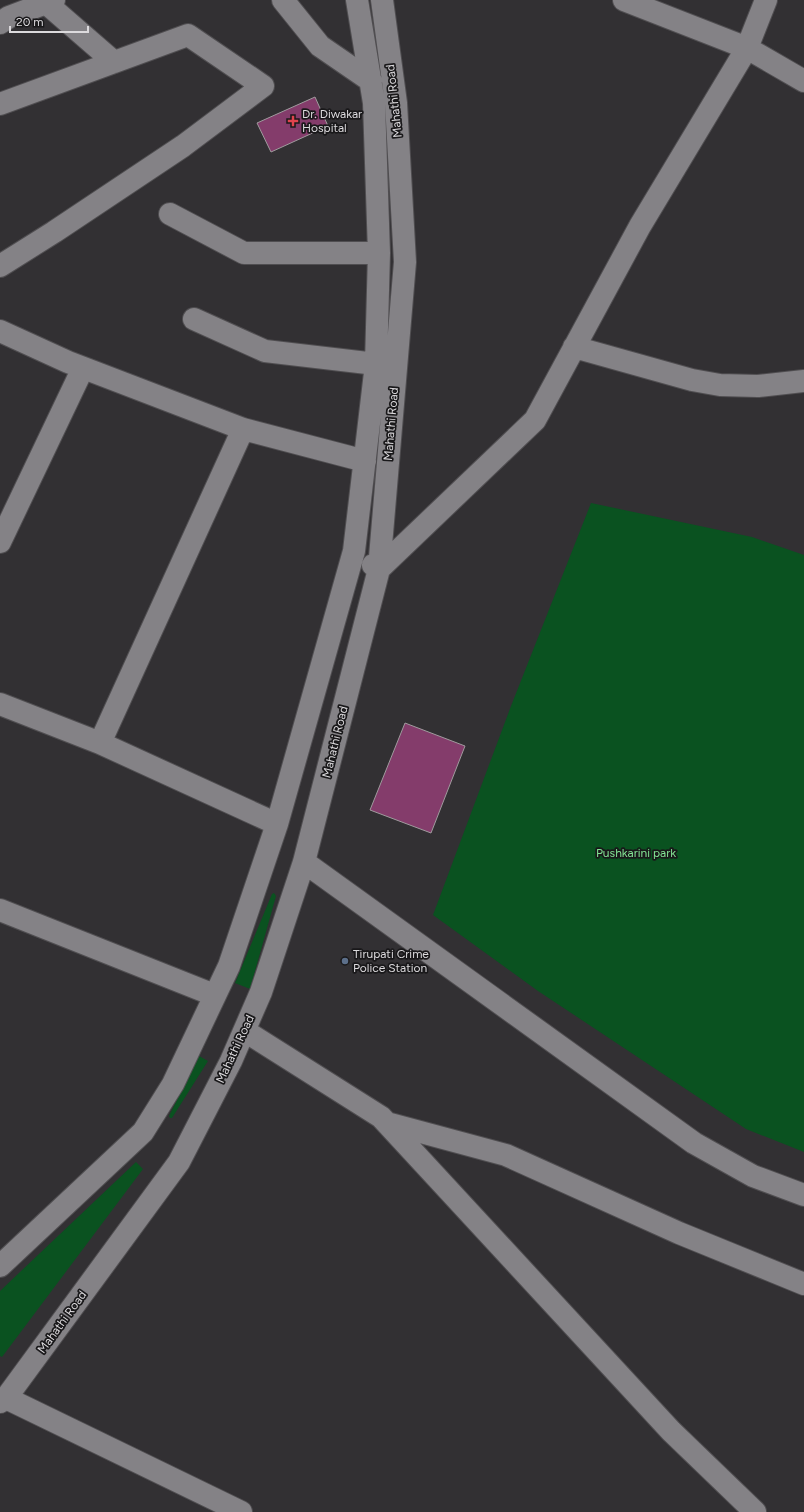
<svg xmlns="http://www.w3.org/2000/svg" width="804" height="1512" font-family="Figtree,sans-serif">
  <style>
    .green { fill: #0a5220 }
    .building { fill: #843c6b; stroke: #a09b9e }
    .lines { fill: none; stroke-linecap: round; stroke-linejoin: round }
    .minor-casing { stroke: #504e51; stroke-width: 24 }
    .minor { stroke: #848286; stroke-width: 22 }
    .health-dot { fill: #e0444e; stroke: #19181a; stroke-width: 1.5 }
    .service-dot { fill: #5c6f8a; stroke: #19181a; stroke-width: 1.5 }
    .labels { text-anchor: middle; stroke-width: 3.5; stroke-linejoin: round; paint-order: stroke }
    .street-label { font-size: 12px; fill: #dcdadd; stroke: #19181a }
    .poi-label { font-size: 12px; fill: #dcdadd; stroke: #19181a; text-anchor: start }
    .park-label { font-size: 12px; fill: #83e494; stroke: #19181a }
  </style>
  <rect width="100%" height="100%" fill="#323033"/>
  <!-- green -->
  <path class="green" d="M591 503 752 537 804 555V1152L746 1129 538 991 433 915 511 706Z
    M274 893 276 896 250 989 235 983 272 894Z
    M199 1056 208 1061 172 1118H170L169 1116Z
    M136 1162 143 1169 2 1357 0 1356V1291Z"/>
  <!-- building -->
  <path class="building" d="M315 97 328 126 271 152 257 123Z
    M405 723 465 746 431 833 370 810Z"/>
  <g class="lines">
    <defs>
      <path id="minor" d="M283 0 320 46 371 81
        M624 0 747 48 804 81
        M46 3 114 62
        M0 23 9 17 54 0
        M0 104 188 35 263 86 183 146 54 232 0 266
        M170 214 244 253H379
        M194 319 265 351 376 364
        M0 331 68 362 243 429 365 461
        M574 347 692 380 720 385 758 386 804 381
        M0 542 83 368
        M373 565 379 569 535 420 640 226 747 48 766 0
        M0 704 100 743 277 824
        M100 743 243 429
        M304 862 694 1143 753 1176 804 1195
        M0 910 214 995
        M245 1031 381 1117 671 1431 755 1512
        M387 1123 506 1155 679 1233 804 1284
        M0 1266 143 1132 173 1084 229 966 277 824 354 551 376 364 379 253 374 103 357 0
        M6 1398 241 1512
        M0 1402 6 1398 179 1162 231 1061 261 992 304 862 379 569 405 262 396 103 382 0"/>
    </defs>
    <!-- minor casing -->
    <use href="#minor" class="minor-casing"/>
    <!-- minor -->
    <use href="#minor" class="minor"/>
  </g>
  <!-- markers -->
  <path class="health-dot" d="M291 115h4v4h4v4h-4v4h-4v-4h-4v-4h4z"/>
  <circle class="service-dot" cx="345" cy="961" r="4"/>
  <g class="labels">
    <!-- street labels -->
    <g class="street-label">
      <text transform="translate(394 101) rotate(-96)" y="4">Mahathi Road</text>
      <text transform="translate(391 424) rotate(-85)" y="4">Mahathi Road</text>
      <text transform="translate(335 742) rotate(-76)" y="4">Mahathi Road</text>
      <text transform="translate(235 1049) rotate(-65)" y="4">Mahathi Road</text>
      <text transform="translate(62 1322) rotate(-54)" y="4">Mahathi Road</text>
    </g>
    <!-- poi labels -->
    <g class="poi-label">
      <text x="302" y="118">Dr. Diwakar<tspan x="302" dy="14">Hospital</tspan></text>
      <text x="353" y="958">Tirupati Crime<tspan x="353" dy="14">Police Station</tspan></text>
    </g>
    <!-- park labels -->
    <g class="park-label">
      <text x="636" y="857">Pushkarini park</text>
    </g>
  </g>
  <!-- scale -->
  <path d="M10 26v6h78v-6" fill="none" stroke="#dcdadd" stroke-width="2"/>
  <text x="16" y="26" font-size="12" fill="#dcdadd" stroke="#19181a" stroke-width="3" paint-order="stroke">20 m</text>
</svg>
